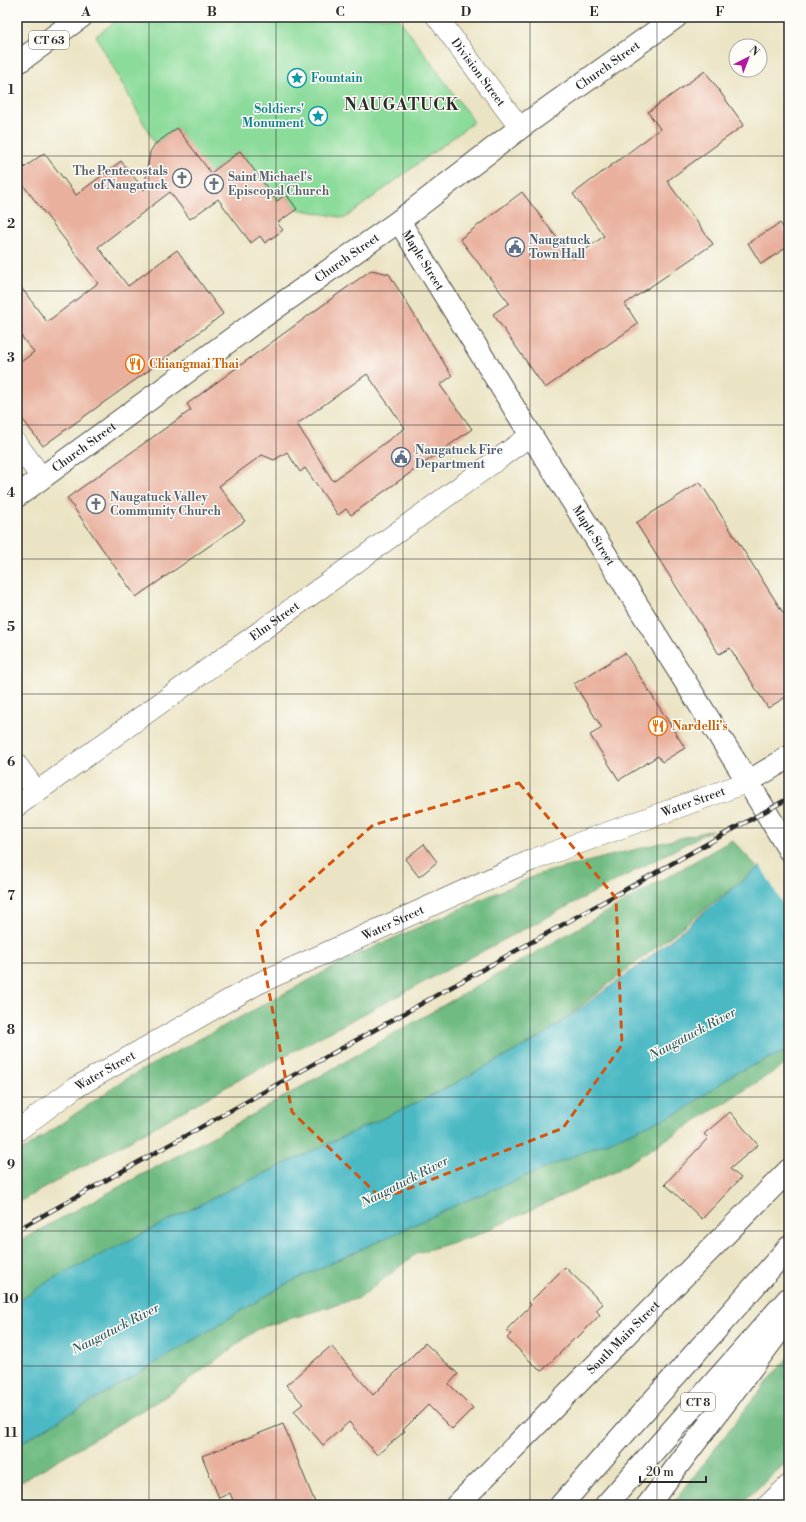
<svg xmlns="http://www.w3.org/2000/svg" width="806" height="1522" font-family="'Libre Bodoni',serif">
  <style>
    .green { fill: #8bdb9a; stroke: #5b8362 }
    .forest { fill: #70bb82; stroke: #4e7356 }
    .water { fill: #4bb9c4; stroke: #3b7278 }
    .pier { fill: #ebe4c4 }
    .building { fill: #e9b09d; fill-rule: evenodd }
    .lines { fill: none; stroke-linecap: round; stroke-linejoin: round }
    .minor-casing { stroke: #484742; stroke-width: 22 }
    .tertiary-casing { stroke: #484742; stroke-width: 24 }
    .secondary-casing { stroke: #484742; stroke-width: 24 }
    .primary-casing { stroke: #484742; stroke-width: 24 }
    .motorway-casing { stroke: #484742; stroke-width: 24 }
    .minor { stroke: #fff; stroke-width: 21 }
    .tertiary { stroke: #fff; stroke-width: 22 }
    .secondary { stroke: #fff; stroke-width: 22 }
    .primary { stroke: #fff; stroke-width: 22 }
    .motorway { stroke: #fff; stroke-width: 22 }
    .rail-casing { stroke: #2b2b2b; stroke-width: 4.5 }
    .rail { stroke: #fdfcf7; stroke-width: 3; stroke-dasharray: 9; stroke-linecap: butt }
    .marked { fill: none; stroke: #d5540f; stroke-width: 3; stroke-dasharray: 8 5; stroke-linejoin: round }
    .grid { fill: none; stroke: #2b2b2b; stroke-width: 1; stroke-opacity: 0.55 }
    .labels { text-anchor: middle; stroke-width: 3; stroke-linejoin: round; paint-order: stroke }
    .shield { fill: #fdfcf7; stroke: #6a6a68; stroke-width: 1 }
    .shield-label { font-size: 11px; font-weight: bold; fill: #2b2b2b }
    .street-label { font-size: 12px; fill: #2b2b2b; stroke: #fdfcf7 }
    .culture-label { font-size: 12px; font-weight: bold; fill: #0d838f; stroke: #fdfcf7; text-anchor: start }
    .worship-label { font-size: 12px; font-weight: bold; fill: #5b616d; stroke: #fdfcf7; text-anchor: start }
    .service-label { font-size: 12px; font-weight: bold; fill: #4e5e75; stroke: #fdfcf7; text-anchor: start }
    .food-label { font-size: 12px; font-weight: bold; fill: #c56008; stroke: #fdfcf7; text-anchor: start }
    .water-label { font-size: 13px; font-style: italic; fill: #365d61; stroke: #fdfcf7 }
    .district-label { font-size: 16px; font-weight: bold; letter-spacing: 1px; fill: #2b2b2b; stroke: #fdfcf7 }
    .neatline { fill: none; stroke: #2b2b2b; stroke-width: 1.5 }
    .grid-label { font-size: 13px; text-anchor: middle; font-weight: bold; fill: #2b2b2b }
  </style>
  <rect width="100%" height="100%" fill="#fdfcf7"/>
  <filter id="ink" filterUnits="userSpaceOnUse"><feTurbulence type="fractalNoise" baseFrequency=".025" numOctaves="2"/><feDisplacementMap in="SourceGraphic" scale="8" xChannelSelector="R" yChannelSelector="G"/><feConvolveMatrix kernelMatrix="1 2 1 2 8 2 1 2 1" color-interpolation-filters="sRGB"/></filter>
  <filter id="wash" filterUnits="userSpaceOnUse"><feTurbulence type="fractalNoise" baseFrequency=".012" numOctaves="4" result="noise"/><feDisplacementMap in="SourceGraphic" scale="16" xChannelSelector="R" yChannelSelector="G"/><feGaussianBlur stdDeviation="0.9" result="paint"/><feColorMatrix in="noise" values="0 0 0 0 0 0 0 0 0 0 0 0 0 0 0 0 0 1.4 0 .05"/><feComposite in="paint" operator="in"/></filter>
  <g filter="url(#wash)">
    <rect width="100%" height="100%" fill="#ebe4c4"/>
    <!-- green -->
    <path class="green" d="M121 17H398L474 122 345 218 297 209 286 194 277 201 240 151 209 174 177 128 155 144 96 36Z"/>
    <!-- forest -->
    <path class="forest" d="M712 830 246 1076 17 1203V1154L129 1077 356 955 539 874Z
      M732 840 758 868 541 1037 433 1095 231 1189 49 1281 17 1303V1242L245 1119Z
      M789 1050V1062L616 1171 477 1235 417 1253 359 1298 259 1328 173 1392 17 1484V1445L104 1394 284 1285 461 1203 682 1111 735 1073Z
      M789 1356V1460L739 1505H672L743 1412Z"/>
    <!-- water -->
    <path class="water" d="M789 851V1050L735 1073 682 1111 461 1203 284 1285 104 1394 17 1445V1303L49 1281 231 1189 433 1095 541 1037 641 964 758 868Z"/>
    <!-- pier -->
    <path class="pier" d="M789 849V915L760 865Z"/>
    <g id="blocks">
      <!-- building -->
      <path class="building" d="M705 71 744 125 667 181 713 244 625 304 638 324 545 388 493 314 509 303 460 239 522 192 573 259 604 236 573 194 660 129 648 112Z
        M177 128 211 173 240 151 277 201 286 194 297 209 277 223 283 230 265 243 260 236 251 243 218 199 190 219 170 192 98 247 128 286 177 250 223 314 159 363 43 446 17 412V365L34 352 17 331V282L47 322 98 283 17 177V173L44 153 76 195 121 161 144 190 150 152 155 144Z
        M780 223 789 237V246L761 264 748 243Z
        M371 270 389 274 452 376 440 385 472 429 351 515 346 509 338 515 305 468 300 472 287 452 274 460 262 455 219 486 245 521 136 597 67 498 191 410 187 404ZM367 374 405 428 333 481 297 424Z
        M700 482 789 622V695L768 708 730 648 719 654 636 523Z
        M625 653 685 748 662 762 658 756 619 780 590 735 602 728 574 684Z
        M424 844 437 862 419 877 405 859Z
        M730 1112 758 1145 730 1169 741 1178 702 1219 665 1184 708 1138 704 1134Z
        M565 1267 603 1304 596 1310 600 1315 577 1338 576 1337 542 1371 538 1369 507 1338 511 1334 506 1330 531 1305 529 1303Z
        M425 1343 458 1374 449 1384 473 1408 452 1429 428 1405 403 1430 405 1431 377 1455 349 1422 323 1445 294 1411 303 1404 286 1385 331 1346 373 1395Z
        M283 1424 316 1505H235L230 1493 219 1498 202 1456Z"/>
    </g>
  </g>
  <g filter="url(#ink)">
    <use href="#blocks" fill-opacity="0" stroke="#484742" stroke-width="1"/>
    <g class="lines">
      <defs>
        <g id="minor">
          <path id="s1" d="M437 17 520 128"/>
          <path d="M17 444 42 478"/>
          <path d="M17 765 37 792"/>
          <path id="s2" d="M17 806 329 582 531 435"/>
          <path id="s3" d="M17 1131 73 1089 257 984 532 860 748 782"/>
          <path d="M768 1505 789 1485"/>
        </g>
        <g id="tertiary">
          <path id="s4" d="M399 221 516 411 748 782 789 850"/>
          <path id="s5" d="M17 496 240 333 399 221 520 128 676 17"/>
          <path d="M748 782 789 757"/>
        </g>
        <g id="secondary">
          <path id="s6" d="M457 1505 789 1170"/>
        </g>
        <path id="primary" d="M17 63 81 17"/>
        <path id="motorway" d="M561 1505 789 1247
          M606 1505 789 1298
          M648 1505 789 1318"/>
      </defs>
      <!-- minor casing -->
      <use href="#minor" class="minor-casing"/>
      <!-- tertiary casing -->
      <use href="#tertiary" class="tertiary-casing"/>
      <!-- secondary casing -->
      <use href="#secondary" class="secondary-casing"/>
      <!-- primary casing -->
      <use href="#primary" class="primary-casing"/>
      <!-- motorway casing -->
      <use href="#motorway" class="motorway-casing"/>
      <!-- minor -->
      <use href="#minor" class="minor"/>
      <!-- tertiary -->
      <use href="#tertiary" class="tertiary"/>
      <!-- secondary -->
      <use href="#secondary" class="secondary"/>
      <!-- primary -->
      <use href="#primary" class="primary"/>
      <!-- motorway -->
      <use href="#motorway" class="motorway"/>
      <defs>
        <path id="rail" d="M17 1230 789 798"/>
      </defs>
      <!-- rail casing -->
      <use href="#rail" class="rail-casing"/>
      <!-- rail -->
      <use href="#rail" class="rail"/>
    </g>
  </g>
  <!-- marked area -->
  <path class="marked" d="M519 783 616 898 622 1045 563 1128 382 1199 292 1112 257 929 373 825Z"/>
  <!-- grid -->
  <path class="grid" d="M149 17V1505M276 17V1505M403 17V1505M530 17V1505M657 17V1505M17 156H789M17 291H789M17 425H789M17 559H789M17 694H789M17 828H789M17 963H789M17 1097H789M17 1231H789M17 1366H789"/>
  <!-- icons -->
  <defs>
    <symbol id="sight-ring" viewBox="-11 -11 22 22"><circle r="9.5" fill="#fdfcf7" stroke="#0f9aa8" stroke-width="1.5"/><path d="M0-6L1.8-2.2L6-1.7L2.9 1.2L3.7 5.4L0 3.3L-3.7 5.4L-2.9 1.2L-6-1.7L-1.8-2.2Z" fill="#0f9aa8"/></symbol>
    <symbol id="church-ring" viewBox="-11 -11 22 22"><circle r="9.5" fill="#fdfcf7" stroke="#6b7280" stroke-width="1.5"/><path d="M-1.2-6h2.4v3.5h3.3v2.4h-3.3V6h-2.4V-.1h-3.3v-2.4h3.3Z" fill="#6b7280"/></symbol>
    <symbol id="civic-ring" viewBox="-11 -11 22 22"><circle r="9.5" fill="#fdfcf7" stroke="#5c6f8a" stroke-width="1.5"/><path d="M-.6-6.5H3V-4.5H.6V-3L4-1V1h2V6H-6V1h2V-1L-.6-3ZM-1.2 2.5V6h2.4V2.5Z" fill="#5c6f8a"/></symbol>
    <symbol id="restaurant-ring" viewBox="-11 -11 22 22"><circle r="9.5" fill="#fdfcf7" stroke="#e8710a" stroke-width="1.5"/><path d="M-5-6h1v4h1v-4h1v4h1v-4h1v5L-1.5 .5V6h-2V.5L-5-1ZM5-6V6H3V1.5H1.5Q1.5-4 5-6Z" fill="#e8710a"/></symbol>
  </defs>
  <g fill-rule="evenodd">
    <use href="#sight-ring" x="286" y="67" width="22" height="22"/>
    <use href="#sight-ring" x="307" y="105" width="22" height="22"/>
    <use href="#church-ring" x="171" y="167" width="22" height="22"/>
    <use href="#church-ring" x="203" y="173" width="22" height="22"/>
    <use href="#civic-ring" x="504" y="236" width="22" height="22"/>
    <use href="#restaurant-ring" x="124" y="353" width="22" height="22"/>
    <use href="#civic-ring" x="390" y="446" width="22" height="22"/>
    <use href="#church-ring" x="85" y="493" width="22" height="22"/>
    <use href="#restaurant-ring" x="647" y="715" width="22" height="22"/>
  </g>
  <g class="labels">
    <!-- shield labels -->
    <g class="shield">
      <rect x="29" y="31" width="40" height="18" rx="3"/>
      <rect x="681" y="1393" width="34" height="18" rx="3"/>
    </g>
    <g class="shield-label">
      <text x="49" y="44">CT 63</text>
      <text x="698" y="1406">CT 8</text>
    </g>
    <!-- street labels -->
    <g class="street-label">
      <text dy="4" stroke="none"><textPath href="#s5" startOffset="731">Church Street</textPath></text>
      <text dy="4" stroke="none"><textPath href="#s1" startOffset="69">Division Street</textPath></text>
      <text dy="4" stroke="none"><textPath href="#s5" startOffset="407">Church Street</textPath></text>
      <text dy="4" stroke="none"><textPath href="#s4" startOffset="46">Maple Street</textPath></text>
      <text dy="4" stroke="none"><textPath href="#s5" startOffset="83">Church Street</textPath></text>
      <text dy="4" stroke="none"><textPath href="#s4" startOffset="370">Maple Street</textPath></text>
      <text dy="4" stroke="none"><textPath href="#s2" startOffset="317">Elm Street</textPath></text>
      <text dy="4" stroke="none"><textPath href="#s3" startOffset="755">Water Street</textPath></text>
      <text dy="4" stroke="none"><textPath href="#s3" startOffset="431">Water Street</textPath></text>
      <text dy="4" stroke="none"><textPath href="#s3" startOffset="107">Water Street</textPath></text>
      <text dy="4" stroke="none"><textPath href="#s6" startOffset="236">South Main Street</textPath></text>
    </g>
    <!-- culture labels -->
    <g class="culture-label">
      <text x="311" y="82">Fountain</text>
      <text x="304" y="113" text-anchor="end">Soldiers'<tspan x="304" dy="14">Monument</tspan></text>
    </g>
    <!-- worship labels -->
    <g class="worship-label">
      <text x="168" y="175" text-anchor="end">The Pentecostals<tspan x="168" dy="14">of Naugatuck</tspan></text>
      <text x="228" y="181">Saint Michael's<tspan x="228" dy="14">Episcopal Church</tspan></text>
      <text x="110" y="501">Naugatuck Valley<tspan x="110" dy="14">Community Church</tspan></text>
    </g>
    <!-- service labels -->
    <g class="service-label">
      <text x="529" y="244">Naugatuck<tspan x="529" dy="14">Town Hall</tspan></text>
      <text x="415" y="454">Naugatuck Fire<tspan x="415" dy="14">Department</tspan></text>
    </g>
    <!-- food labels -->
    <g class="food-label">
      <text x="149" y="368">Chiangmai Thai</text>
      <text x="672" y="730">Nardelli's</text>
    </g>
    <!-- water labels -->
    <g class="water-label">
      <text transform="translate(692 1033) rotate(-28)" y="5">Naugatuck River</text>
      <text transform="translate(404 1181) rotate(-27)" y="5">Naugatuck River</text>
      <text transform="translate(115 1328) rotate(-27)" y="5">Naugatuck River</text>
    </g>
    <!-- district labels -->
    <g class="district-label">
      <text x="402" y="110">NAUGATUCK</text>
    </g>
  </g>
  <!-- margin -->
  <rect width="806" height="1522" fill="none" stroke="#fdfcf7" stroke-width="44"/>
  <!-- north arrow -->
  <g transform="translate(748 58) rotate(42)"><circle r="19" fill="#fdfcf7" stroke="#a9a8a5"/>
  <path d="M0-3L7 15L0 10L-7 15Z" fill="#b5179e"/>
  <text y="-6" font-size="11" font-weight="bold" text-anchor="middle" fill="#2b2b2b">N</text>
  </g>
  <!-- scale -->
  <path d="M640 1476v6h66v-6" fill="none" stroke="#2b2b2b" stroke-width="2"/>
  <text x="646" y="1476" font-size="12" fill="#2b2b2b" stroke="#fdfcf7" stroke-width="3" paint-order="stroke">20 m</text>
  <rect x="22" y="22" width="762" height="1478" class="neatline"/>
  <g class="grid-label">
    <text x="86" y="16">A</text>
    <text x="212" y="16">B</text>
    <text x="340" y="16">C</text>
    <text x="466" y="16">D</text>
    <text x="594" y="16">E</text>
    <text x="720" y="16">F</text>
    <text x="11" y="94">1</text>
    <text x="11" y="228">2</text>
    <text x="11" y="362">3</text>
    <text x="11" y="497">4</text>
    <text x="11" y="631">5</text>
    <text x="11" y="766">6</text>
    <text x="11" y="900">7</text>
    <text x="11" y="1034">8</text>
    <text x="11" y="1169">9</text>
    <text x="11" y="1303">10</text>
    <text x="11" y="1437">11</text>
  </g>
</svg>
